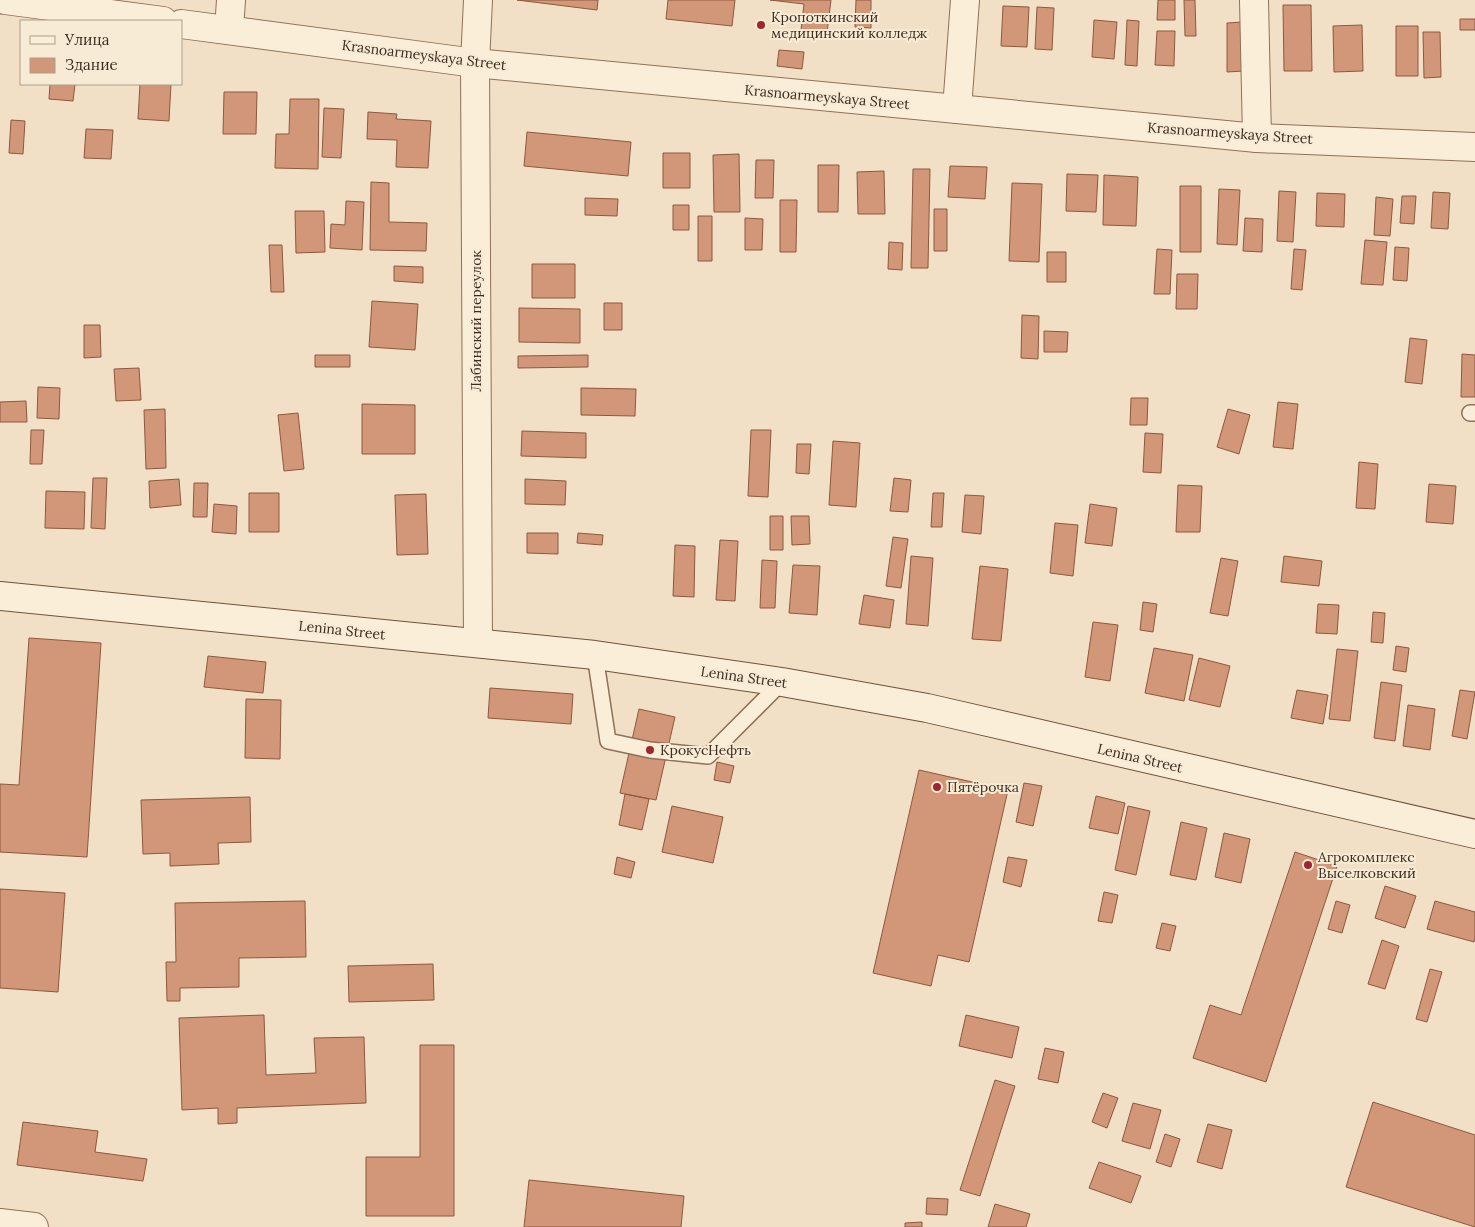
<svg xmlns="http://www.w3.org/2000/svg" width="1475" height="1227" font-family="Lora,serif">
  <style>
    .building { fill: #d19778; stroke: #8d583e }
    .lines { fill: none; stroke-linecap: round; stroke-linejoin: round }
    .service-casing { stroke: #8d7159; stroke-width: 18 }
    .minor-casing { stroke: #8d7159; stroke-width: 30 }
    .tertiary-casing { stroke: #8d7159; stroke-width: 30 }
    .secondary-casing { stroke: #6f523d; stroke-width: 30 }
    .service { stroke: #fbeed9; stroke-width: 15 }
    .minor { stroke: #fbeed9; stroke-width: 28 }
    .tertiary { stroke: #fbeed9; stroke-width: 28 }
    .secondary { stroke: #fbeed9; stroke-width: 28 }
    .poi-dot { fill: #9f262f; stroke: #f8ebd5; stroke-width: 2 }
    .labels { text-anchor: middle; stroke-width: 4; stroke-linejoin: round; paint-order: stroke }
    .poi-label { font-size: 14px; fill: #3c2b1e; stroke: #f8ebd5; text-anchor: start }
    .street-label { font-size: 14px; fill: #3c2b1e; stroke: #f8ebd5 }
  </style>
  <rect width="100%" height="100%" fill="#f1e0c5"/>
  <!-- building -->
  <path class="building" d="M517 0H598L597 10Z
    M668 0H735L732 26 666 19Z
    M770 0H831L827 33 801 30 804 4Z
    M856 0H871V28L855 27Z
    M1158 0H1175V20H1157Z
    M1184 0H1195L1196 36H1185Z
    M1283 5H1311L1312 71H1284Z
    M1003 6 1029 7 1027 47 1001 46Z
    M1037 7 1054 8 1052 50 1035 49Z
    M1460 19H1475V30H1460Z
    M1094 20 1117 22 1114 59 1092 57Z
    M1127 20 1139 21 1137 66 1125 65Z
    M1243 22 1244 71 1227 72V23Z
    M1362 25 1363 71 1334 72 1333 26Z
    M1396 26H1418V76H1396Z
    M1157 31H1175L1174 66 1155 65Z
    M1423 32H1440L1441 77 1424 78Z
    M779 50 804 52 802 69 777 66Z
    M50 84H75L73 101 49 99Z
    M140 84H171L169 121 138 119Z
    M224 92H257L256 134H223Z
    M290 99H319L318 169 275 168 276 134H289Z
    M324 108 344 109 341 158 322 157Z
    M368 112 397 114 396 119 431 121 428 168 396 167 397 140 367 139Z
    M11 120 25 121 23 154 9 153Z
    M86 129 113 130 111 159 84 158Z
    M527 132 631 142 628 176 524 166Z
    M663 153H690V188H663Z
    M739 154 740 212H714L713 155Z
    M756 160H774L773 198H755Z
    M818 165H839L838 212H818Z
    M950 166 987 167 985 199 948 197Z
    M913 169H930L928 268H911Z
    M884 171 885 214H858L857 172Z
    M1067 174 1098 175 1096 212 1066 211Z
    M1104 175 1138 177 1136 226 1103 225Z
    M371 182 389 183V222L427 223 426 251 370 250Z
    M1012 183 1042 184 1039 262 1009 261Z
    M1180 186H1201V252H1180Z
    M1219 189 1240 190 1237 245 1217 244Z
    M1279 191 1296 192 1293 242 1277 241Z
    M1433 192 1450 193 1448 229 1431 228Z
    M1317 193 1345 194 1344 227 1316 226Z
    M1402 196H1416L1414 224 1400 223Z
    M1376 197 1393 199 1390 236 1374 235Z
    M585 198 618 199 617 216 585 215Z
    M780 200H797L796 252H780Z
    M346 201 364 202 362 250 330 248 331 224 345 225Z
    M673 205H689V230H673Z
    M934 209H947V251H934Z
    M295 211H324L325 252 296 253Z
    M698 216H712V261H698Z
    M745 218 763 219 762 250H745Z
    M1245 218 1263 219 1262 252 1243 251Z
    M1365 240 1387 242 1383 285 1361 284Z
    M889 242 903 243 902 270 888 269Z
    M269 245H282L284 292H271Z
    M1395 247 1409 248 1407 281 1393 280Z
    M1157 249 1172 250 1170 294H1154Z
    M1294 249 1306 250 1302 290 1291 289Z
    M1047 252H1066V282H1047Z
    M532 264H575V298H532Z
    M394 266 423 267V283L394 281Z
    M1177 274H1198L1197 309H1176Z
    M372 301 418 304 415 350 369 347Z
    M604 303H622V330H604Z
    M519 308 580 309V343L519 342Z
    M1022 315 1039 316 1038 359 1021 358Z
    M84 325H100L101 357 84 358Z
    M1044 331 1068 332 1067 352H1044Z
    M1410 338 1427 340 1422 384 1405 382Z
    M1462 354 1475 355V397H1461Z
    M315 355H350V367H315Z
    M588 355V367L518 368V356Z
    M139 368 141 400 116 401 114 369Z
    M38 387 60 388 59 419 37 418Z
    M581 388 636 389 635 416 581 415Z
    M1131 398H1148L1147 425H1130Z
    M26 401 27 422H0V402Z
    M1278 402 1298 404 1293 449 1273 447Z
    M362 404 415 405V454H362Z
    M165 409 166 468 146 469 144 410Z
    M1228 409 1250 415 1239 454 1217 447Z
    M298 413 304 469 284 471 278 415Z
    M31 430H44L42 464H30Z
    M751 430H771L768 497 748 496Z
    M522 431 586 433V458L521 456Z
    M1145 433 1163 434 1161 473 1143 472Z
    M833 441 860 443 856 507 829 505Z
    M797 444H811L809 474 796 473Z
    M1359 462 1378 464 1375 509 1356 508Z
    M93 478H107L105 529 91 528Z
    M894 478 911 480 908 512 890 511Z
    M179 479 181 505 150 508 149 481Z
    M525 479 566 481 565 505 525 504Z
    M194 483H208L207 517H193Z
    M1429 484 1456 486 1453 524 1426 522Z
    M1178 485 1202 486 1200 532H1176Z
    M46 491 85 492 84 529 45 528Z
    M249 493H279V532H249Z
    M933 493H944L942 527H931Z
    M426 494 428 554 397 555 395 495Z
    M965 495 984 496 981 534 962 532Z
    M214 504 237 506 236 534 212 532Z
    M1090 504 1117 508 1112 546 1085 543Z
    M770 516H783V550H770Z
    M791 516H809L810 544 792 545Z
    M1055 523 1078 525 1073 576 1050 573Z
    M527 533H558V554L527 553Z
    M578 533 603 535 602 545 577 543Z
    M893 537 908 539 901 588 886 586Z
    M720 540 738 541 735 601 716 600Z
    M675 545 695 546 694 597 673 596Z
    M911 556 933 558 928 626 906 624Z
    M1284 556 1322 561 1319 586 1281 582Z
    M1221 558 1238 561 1228 616 1210 613Z
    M762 560 777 561 775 608H760Z
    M793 565 820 566 817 615 789 613Z
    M980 566 1008 569 1001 641 972 639Z
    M864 595 894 600 890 628 859 624Z
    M1143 602 1157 604 1153 632 1140 630Z
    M1318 604 1339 605 1337 634 1316 633Z
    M1373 612 1385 613 1383 643 1371 642Z
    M1093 622 1118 625 1110 681 1085 677Z
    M29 638 101 643 87 857 0 852V784L19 785Z
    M1396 646 1409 648 1406 672 1393 670Z
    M1154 648 1193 655 1184 701 1145 693Z
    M1337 649 1358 651 1350 721 1329 719Z
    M208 656 266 662 263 693 204 687Z
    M1199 658 1230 666 1220 707 1189 700Z
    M1381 682 1402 685 1395 741 1374 738Z
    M490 688 573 694 571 724 488 718Z
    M1297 690 1328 695 1323 724 1291 718Z
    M1460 690 1475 692 1467 739 1452 736Z
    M246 699 281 700 280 759 245 758Z
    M1408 705 1435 709 1430 750 1403 746Z
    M639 709 675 717 656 800 620 793Z
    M717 762 734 766 730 783 714 780Z
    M919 770 1008 790 969 962 938 955 931 986 873 973Z
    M1024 783 1042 786 1033 826 1016 822Z
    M625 794 649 799 642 830 619 825Z
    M1096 796 1125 803 1118 834 1089 828Z
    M250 797 251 842 218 843 219 864 170 866V853L143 854 141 800Z
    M672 806 723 817 713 863 662 852Z
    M1128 806 1150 811 1136 875 1115 870Z
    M1181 822 1207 828 1196 880 1170 875Z
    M1224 833 1250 839 1241 883 1215 877Z
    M1295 852 1337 866 1266 1082 1193 1058 1210 1005 1241 1015Z
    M617 857 635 862 631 878 614 874Z
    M1008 857 1027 860 1021 887 1003 882Z
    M1385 886 1416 896 1405 928 1375 918Z
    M0 889 65 893 58 992 0 988Z
    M1104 892 1118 895 1112 923 1098 921Z
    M305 901 306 957 239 958V987L180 988V1001H167L166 962H176L175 903Z
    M1336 901 1350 905 1342 933 1328 929Z
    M1435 901 1475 912V937L1474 942 1427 929Z
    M1162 923 1176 926 1170 951 1156 948Z
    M1382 940 1399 946 1385 989 1368 984Z
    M433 964 434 1000 349 1002 348 966Z
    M1430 969 1442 972 1427 1022 1416 1019Z
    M264 1015 266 1075 316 1073 314 1038 364 1037 366 1103 237 1108V1123L218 1124V1108L182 1110 179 1018Z
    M966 1015 1019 1027 1012 1058 959 1046Z
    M420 1045H454V1216H366V1157H420Z
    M1045 1048 1064 1052 1058 1083 1038 1079Z
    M995 1080 1015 1086 980 1196 960 1190Z
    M1103 1093 1118 1098 1107 1128 1092 1122Z
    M1373 1102 1475 1135V1227L1346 1187Z
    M1133 1103 1161 1110 1150 1149 1122 1141Z
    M23 1122 98 1131 95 1152 147 1159 143 1181 17 1165Z
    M1208 1124 1232 1130 1222 1169 1197 1162Z
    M1165 1134 1180 1139 1171 1167 1156 1162Z
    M1099 1162 1141 1176 1131 1203 1089 1188Z
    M529 1180 684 1196 681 1227H524Z
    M927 1198 948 1199 947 1215 926 1214Z
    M995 1204 1030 1214 1026 1227H988Z
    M922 1222V1227H905V1223Z"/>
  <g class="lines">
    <defs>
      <path id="service" d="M1470 413H1475
        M595 655 608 741 650 750 708 756 782 682"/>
      <path id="minor" d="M478 0 475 63 478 643
        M1254 0 1257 138
        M229 30 231 0
        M957 109 965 0"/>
      <path id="tertiary" d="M5 0 163 21
        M181 24 475 63 957 109 1257 138 1475 147
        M0 1223 34 1227"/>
      <path id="secondary" d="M0 596 595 655 782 682 927 708 1475 834"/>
    </defs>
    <!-- service casing -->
    <use href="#service" class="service-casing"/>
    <!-- minor casing -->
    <use href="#minor" class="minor-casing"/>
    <!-- tertiary casing -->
    <use href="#tertiary" class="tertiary-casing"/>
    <!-- secondary casing -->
    <use href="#secondary" class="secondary-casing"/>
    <!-- service -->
    <use href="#service" class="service"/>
    <!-- minor -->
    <use href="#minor" class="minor"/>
    <!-- tertiary -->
    <use href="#tertiary" class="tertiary"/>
    <!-- secondary -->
    <use href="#secondary" class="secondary"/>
  </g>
  <!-- markers -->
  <g class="poi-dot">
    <circle cx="761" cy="25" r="5"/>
    <circle cx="650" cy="750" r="5"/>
    <circle cx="937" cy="787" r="5"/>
    <circle cx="1308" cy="865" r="5"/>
  </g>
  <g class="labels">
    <!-- poi labels -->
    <g class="poi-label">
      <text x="771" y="22">Кропоткинский<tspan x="771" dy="16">медицинский колледж</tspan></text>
      <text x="660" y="755">КрокусНефть</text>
      <text x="947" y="792">Пятёрочка</text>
      <text x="1318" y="862">Агрокомплекс<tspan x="1318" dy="16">Выселковский</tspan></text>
    </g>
    <!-- street labels -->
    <g class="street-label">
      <text transform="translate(424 55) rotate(7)" y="5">Krasnoarmeyskaya Street</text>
      <text transform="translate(827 97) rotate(5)" y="5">Krasnoarmeyskaya Street</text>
      <text transform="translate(1230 133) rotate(4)" y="5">Krasnoarmeyskaya Street</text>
      <text transform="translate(476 321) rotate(-90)" y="5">Лабинский переулок</text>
      <text transform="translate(342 630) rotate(6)" y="5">Lenina Street</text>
      <text transform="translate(744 677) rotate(8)" y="5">Lenina Street</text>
      <text transform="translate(1140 758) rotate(13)" y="5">Lenina Street</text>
    </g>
  </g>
  <!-- legend -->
  <rect x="20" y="20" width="162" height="65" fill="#f8ebd5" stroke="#ad9e8c"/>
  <rect x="30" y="36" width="25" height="8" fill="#fbeed9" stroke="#ad9e8c"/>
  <text x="65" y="45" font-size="15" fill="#3c2b1e">Улица</text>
  <rect x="30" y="58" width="25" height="15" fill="#d19778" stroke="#ad9e8c"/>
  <text x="65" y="70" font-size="15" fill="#3c2b1e">Здание</text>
</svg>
